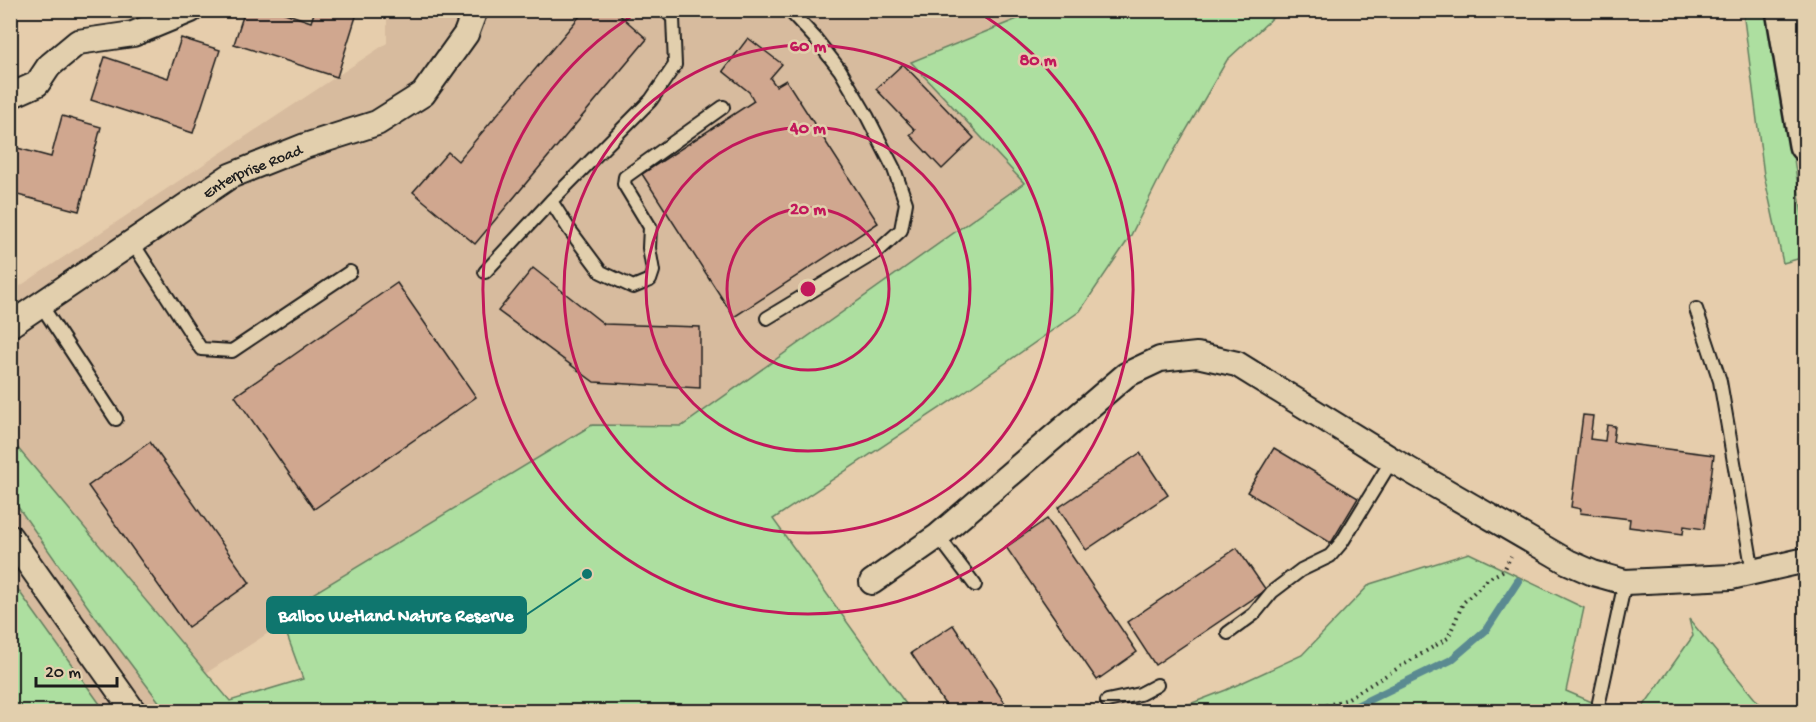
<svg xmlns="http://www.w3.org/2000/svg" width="1816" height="722" font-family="'Gochi Hand',sans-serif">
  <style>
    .built { fill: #d7bb9e }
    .green { fill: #addfa0; stroke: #647e5e; stroke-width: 1.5 }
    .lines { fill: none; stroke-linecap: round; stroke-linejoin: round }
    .stream { stroke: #5a8a91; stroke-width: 8 }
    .building { fill: #d0a78f; stroke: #1c1c1c; stroke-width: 1.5 }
    .lane-casing { stroke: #1c1c1c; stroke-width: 16 }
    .street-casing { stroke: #1c1c1c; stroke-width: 28 }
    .secondary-casing { stroke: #1c1c1c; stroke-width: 38 }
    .path { stroke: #1c1c1c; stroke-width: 4; stroke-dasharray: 1.5 4.5; stroke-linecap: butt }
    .lane { stroke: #e2cfad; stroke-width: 12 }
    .street { stroke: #e2cfad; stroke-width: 24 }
    .secondary { stroke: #e2cfad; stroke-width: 33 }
    .ring { fill: none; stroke: #c2185b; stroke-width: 3 }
    .labels { text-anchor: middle; stroke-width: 5; stroke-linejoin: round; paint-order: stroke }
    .street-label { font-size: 16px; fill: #1c1c1c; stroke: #e2cfad }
    .centre { fill: #c2185b; stroke: #e2cfad; stroke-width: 3 }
    .ring-label { font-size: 18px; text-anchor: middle; font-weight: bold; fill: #c2185b; stroke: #e2cfad; stroke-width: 5; stroke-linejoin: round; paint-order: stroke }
    .leader { fill: none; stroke: #0f766e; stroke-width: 2 }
    .callout-dot { fill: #0f766e; stroke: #e2cfad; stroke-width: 2 }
    .callout { fill: #0f766e; stroke: #0f766e; stroke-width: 2 }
    .callout-label { font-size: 18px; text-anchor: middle; font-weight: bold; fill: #fff }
  </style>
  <rect width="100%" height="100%" fill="#e6cdac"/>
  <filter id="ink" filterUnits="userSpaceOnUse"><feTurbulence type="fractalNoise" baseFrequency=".0167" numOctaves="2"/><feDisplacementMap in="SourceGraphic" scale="12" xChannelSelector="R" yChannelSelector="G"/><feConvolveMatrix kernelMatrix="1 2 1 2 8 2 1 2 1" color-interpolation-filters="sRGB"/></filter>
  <g filter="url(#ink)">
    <!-- built -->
    <path class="built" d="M387 11H1037L911 63 1025 182 682 426 592 425 147 711H89L11 607V292L387 43Z"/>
    <!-- green -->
    <path class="green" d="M1037 11H1280L1227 60 1166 165 1130 237 1080 311 957 397 773 519 911 711H166L93 614 11 497V440L230 701 303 679 283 624 293 617 291 607 592 425 682 426 1024 183 911 62Z
      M1743 11H1773L1806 243 1805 257 1783 263 1764 175Z
      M1469 553 1584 608 1566 691 1613 711 1169 712 1226 690 1302 655 1370 584Z
      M11 580 105 711H11Z
      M1689 619 1765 711H1640L1693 636Z"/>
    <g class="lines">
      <!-- stream -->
      <path class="stream" d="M1344 712 1451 660 1486 630 1518 581"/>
    </g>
    <!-- building -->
    <path class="building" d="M245 10H276L311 22 315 10H358L337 77 234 44Z
      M585 10H614L647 39 475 244 413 192 448 152 458 161Z
      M181 38 220 50 193 133 91 100 105 57 168 78Z
      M748 38 782 64 770 78 776 86 786 80 878 223 734 317 642 174 754 101 749 92 723 71Z
      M903 64 974 138 942 169 910 135 915 130 876 89Z
      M62 116 101 127 79 211 10 193V146L51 157Z
      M533 268 604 324 700 327V388L594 382 498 311Z
      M397 283 476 397 314 509 235 396Z
      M1583 415 1593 416 1590 439 1605 441 1607 425 1615 426 1613 442 1714 455 1704 529 1684 526 1683 534 1629 527 1630 519 1580 513 1581 509 1571 507Z
      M150 442 250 583 188 627 88 486Z
      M1274 448 1358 498 1331 543 1247 492Z
      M1140 453 1168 495 1086 550 1058 508Z
      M1047 519 1137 652 1097 680 1006 547Z
      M1237 548 1266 590 1155 665 1127 622Z
      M953 625 1011 712H950L911 653Z"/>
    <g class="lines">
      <defs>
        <path id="lane" d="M665 10 673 18 675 65 651 100 551 201 569 229 601 272 633 287 650 280 653 271 649 248 650 227 624 184 625 177 723 107
          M132 242 201 349 232 351 350 272
          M485 272 551 201
          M41 305 116 419
          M1696 309 1720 381 1753 572
          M767 318 878 251 901 230 906 203 894 169 867 116 840 70 815 38 789 10
          M938 536 975 585
          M1228 633 1254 614 1272 592 1301 570 1330 556 1342 542 1392 460
          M1107 701 1140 694 1157 685
          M1599 702 1625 582"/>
        <g id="street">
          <path d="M10 96 37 84 49 66 78 42 133 34 191 10"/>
          <path id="s1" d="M10 325 230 176 305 146 377 123 423 94 466 34 475 10"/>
          <path d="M10 537 134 712"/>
          <path d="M872 582 938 536 1126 375 1160 359 1197 355 1237 364 1392 460 1568 562 1593 573 1625 582 1731 577 1806 560"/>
        </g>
        <path id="secondary" d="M1783 10 1806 145"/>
      </defs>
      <!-- lane casing -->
      <use href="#lane" class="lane-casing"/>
      <!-- street casing -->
      <use href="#street" class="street-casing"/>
      <!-- secondary casing -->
      <use href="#secondary" class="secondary-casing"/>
      <!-- path -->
      <path class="path" d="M1303 712 1345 700 1448 638 1463 603 1488 579 1504 570 1511 556"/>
      <!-- lane -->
      <use href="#lane" class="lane"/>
      <!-- street -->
      <use href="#street" class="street"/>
      <!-- secondary -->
      <use href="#secondary" class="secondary"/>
    </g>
  </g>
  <!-- distance rings -->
  <g class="ring">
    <circle cx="808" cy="289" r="81"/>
    <circle cx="808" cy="289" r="162"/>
    <circle cx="808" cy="289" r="244"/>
    <path d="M978 12A325 325 0 1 1 638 12"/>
  </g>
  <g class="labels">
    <!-- street labels -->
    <g class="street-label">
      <text dy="6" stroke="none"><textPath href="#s1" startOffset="288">Enterprise Road</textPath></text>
    </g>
  </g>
  <circle cx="808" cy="289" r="9" class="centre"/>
  <g class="ring-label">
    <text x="808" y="51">60 m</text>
    <text x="1038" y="65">80 m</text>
    <text x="808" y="133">40 m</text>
    <text x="808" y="214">20 m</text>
  </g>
  <!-- callouts -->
  <path class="leader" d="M587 574L526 615"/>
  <circle class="callout-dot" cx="587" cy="574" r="6"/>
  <rect class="callout" x="267" y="597" width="259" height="36" rx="6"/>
  <g class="callout-label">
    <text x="396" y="621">Balloo Wetland Nature Reserve</text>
  </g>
  <!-- margin -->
  <rect width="1816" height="722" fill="none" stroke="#e2cfad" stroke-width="36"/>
  <rect x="18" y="18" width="1780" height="686" fill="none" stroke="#1c1c1c" stroke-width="2" filter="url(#ink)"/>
  <!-- scale -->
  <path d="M36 677v9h81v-9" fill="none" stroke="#1c1c1c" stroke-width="3"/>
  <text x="45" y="677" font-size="18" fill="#1c1c1c" stroke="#e2cfad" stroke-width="4.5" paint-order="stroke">20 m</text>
</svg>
